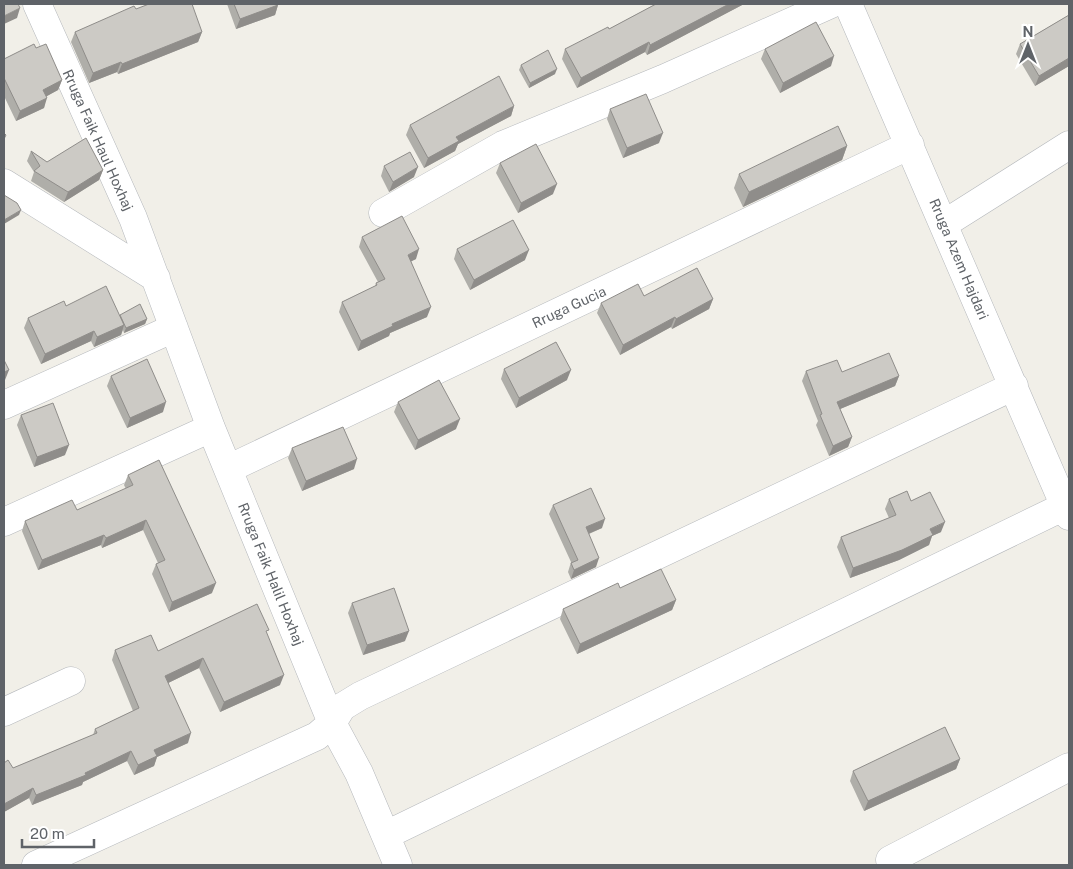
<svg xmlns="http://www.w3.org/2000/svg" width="1073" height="869" font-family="'Public Sans',sans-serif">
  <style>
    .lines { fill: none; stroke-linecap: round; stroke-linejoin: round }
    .minor-casing { stroke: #b5b8bc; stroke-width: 29 }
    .minor { stroke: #fff; stroke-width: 28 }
    .wall { fill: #afaea9 }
    .shaded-wall { fill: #8f8d8a }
    .building { fill: #cccac5; stroke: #8f8d8a }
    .labels { text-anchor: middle; stroke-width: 4; stroke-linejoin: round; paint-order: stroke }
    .street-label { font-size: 14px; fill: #5f6368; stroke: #fff }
  </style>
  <rect width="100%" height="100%" fill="#f1efe8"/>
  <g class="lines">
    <defs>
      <path id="minor" d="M37 4 133 218 211 428 332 723 359 773 398 865
        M848 4 1069 516
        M4 183 156 278
        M383 213 503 145 663 79 831 4
        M944 224 1069 145
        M4 405 174 328
        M228 469 910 145
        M4 522 211 428
        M4 712 71 681
        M386 835 1065 506
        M890 860 1069 767
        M36 865 317 736 332 723 342 707 360 696 1014 386"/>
    </defs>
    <!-- minor casing -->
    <use href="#minor" class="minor-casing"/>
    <!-- minor -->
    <use href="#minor" class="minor"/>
  </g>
  <!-- wall -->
  <path class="wall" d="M227 4H278V5L275 15 236 29Z
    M656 4H744L647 55 645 52 577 88 562 59 565 49 609 29Z
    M136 9 202 32 198 42 118 74 117 72 89 83 71 42 75 32Z
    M1069 15V66L1035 86 1016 54 1020 44Z
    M36 48 62 80 58 90 46 96 44 108 16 121 4 96V59Z
    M765 49 831 66 780 93 761 59Z
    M521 65 555 74 529 88 519 70Z
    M514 106 511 116 458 144 455 151 424 168 406 135 410 125Z
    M610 109 659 143 623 158 607 119Z
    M847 146 842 160 743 207 734 188 739 174Z
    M31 151 47 162 103 170 99 180 64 202 31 181 34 172 27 161Z
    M500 163 553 194 518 213 496 173Z
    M384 166 414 177 389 192 381 176Z
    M362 237 416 259 411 261 427 317 390 333 389 336 358 351 339 312 342 302 375 286 376 283 378 282 359 247Z
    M457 249 525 260 470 290 454 259Z
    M644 296 713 299 709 309 672 329 671 327 620 355 597 313 601 303Z
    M66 306 120 315 147 319 145 324 124 333 123 330 121 335 94 347 91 341 41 364 24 328 28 318Z
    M504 369 567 380 516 408 501 379Z
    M806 371 842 372 899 376 895 386 840 409 852 437 848 447 829 456 816 425 818 421 802 381Z
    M111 376 163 412 127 428 107 386Z
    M398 402 456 429 415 450 394 412Z
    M21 415 65 455 34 467 17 425Z
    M292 448 354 469 302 491 288 458Z
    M128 475 212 593 169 612 152 574 156 564 158 563 143 530 102 548 101 545 38 570 22 531 25 521 77 510 126 489 124 485Z
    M889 499 911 501 941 532 932 536 929 545 899 560 850 578 837 547 841 537 889 518 885 509Z
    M553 505 602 528 589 534 596 567 571 579 568 572 571 562 549 514Z
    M620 588 676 600 672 610 577 654 560 619 563 609Z
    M352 603 405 641 363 655 348 613Z
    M267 634 280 685 220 712 199 668 168 683 188 743 157 757 154 766 134 775 127 761 83 782 82 785 32 805 29 798 4 812V763L13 768 93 735 95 729 133 711 112 660 115 650 158 651Z
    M960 759 956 769 864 811 850 781 853 771Z"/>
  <!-- shaded-wall -->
  <path class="shaded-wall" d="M729 4H744L647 55 650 45Z
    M278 5 275 15 236 29 240 19Z
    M20 8 17 18 4 24V16Z
    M202 32 198 42 118 74 122 64Z
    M649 42 645 52 577 88 581 78Z
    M834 56 831 66 780 93 783 83Z
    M1069 58V66L1035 86 1039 76Z
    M121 62 117 72 89 83 93 73Z
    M557 69 555 74 529 88 530 83Z
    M62 80 58 90 40 100 43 90Z
    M47 98 44 108 16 121 20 111Z
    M514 106 511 116 458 144 455 151 424 168 428 158 456 137Z
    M663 133 659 143 623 158 627 148Z
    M847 146 842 160 743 207 749 192Z
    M418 167 414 177 389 192 393 182Z
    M103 170 99 180 64 202 68 192Z
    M557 184 553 194 518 213 521 203Z
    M21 210 19 215 4 224V220Z
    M419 249 416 259 404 265 408 255Z
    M529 250 525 260 470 290 474 280Z
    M713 299 709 309 672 329 676 319Z
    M431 307 427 317 390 333 389 336 358 351 361 341 392 324Z
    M675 317 671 327 620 355 623 345Z
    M147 319 145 324 124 333 126 328Z
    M124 325 121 335 94 347 97 337Z
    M94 331 91 341 41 364 45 354Z
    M9 370 5 380H4V372Z
    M571 370 567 380 516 408 519 398Z
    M899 376 895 386 833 412 837 402Z
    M166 402 163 412 127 428 130 418Z
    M460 419 456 429 415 450 418 440Z
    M852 437 848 447 829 456 833 446Z
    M69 445 65 455 34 467 37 457Z
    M357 459 354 469 302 491 306 481Z
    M605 519 602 528 583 536 586 527Z
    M146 520 143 530 102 548 106 538Z
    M945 522 941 532 932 536 929 545 899 560 850 578 853 568Z
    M104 535 101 545 38 570 42 560Z
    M599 558 596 567 571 579 574 570Z
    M216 583 212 593 169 612 172 602Z
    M676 600 672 610 577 654 580 644Z
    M409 631 405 641 363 655 367 645Z
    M203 658 199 668 162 686 165 676Z
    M284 675 280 685 220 712 224 702Z
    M191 733 188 743 157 757 154 766 134 775 138 765 154 750Z
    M131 751 127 761 83 782 82 785 32 805 36 795Z
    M960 759 956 769 864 811 868 801Z
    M33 788 29 798 4 812V804Z"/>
  <!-- building -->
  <path class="building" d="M4 4H18L20 8 4 16Z
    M149 4H192L202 32 122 64 121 62 93 73 75 32 134 6 136 9Z
    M234 4H278V5L240 19Z
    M656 4H729L650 45 649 42 581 78 565 49 608 27 609 29Z
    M1069 15V58L1039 76 1020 44Z
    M816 22 834 56 783 83 765 49Z
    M34 44 36 48 46 44 62 80 43 90 47 98 20 111 4 78V59Z
    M548 50 557 69 530 83 521 65Z
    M499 76 514 106 456 137 459 141 428 158 410 125Z
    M646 94 663 133 627 148 610 109Z
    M838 126 847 146 749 192 739 174Z
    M4 133 6 135 4 139Z
    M86 138 103 170 68 192 34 171 40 166 31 151 47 162Z
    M536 144 557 184 521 203 500 163Z
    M410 152 418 167 393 182 384 166Z
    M4 195 17 203 21 210 4 220Z
    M402 216 419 249 408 255 431 307 392 324 393 326 361 341 342 302 377 285 376 283 385 279 362 237Z
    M513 220 529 250 474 280 457 249Z
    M697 268 713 299 676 319 675 317 623 345 601 303 638 284 644 296Z
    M106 286 124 325 97 337 94 331 45 354 28 318 64 301 66 306Z
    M140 304 147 319 126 328 120 315Z
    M556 342 571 370 519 398 504 369Z
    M889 353 899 376 837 402 852 437 833 446 820 415 822 414 806 371 837 360 842 372Z
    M147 359 166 402 130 418 111 376Z
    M4 360 9 370 4 372Z
    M439 380 460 419 418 440 398 402Z
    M53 403 69 445 37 457 21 415Z
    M343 427 357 459 306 481 292 448Z
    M159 460 216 583 172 602 156 564 165 560 146 520 106 538 104 535 42 560 25 521 72 500 77 510 133 485 128 475Z
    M591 488 605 519 586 527 599 558 574 570 571 563 578 560 553 505Z
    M907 491 911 501 930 492 945 522 930 529 933 535 902 550 853 568 841 537 896 515 889 499Z
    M661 569 676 600 580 644 563 609 618 583 620 588Z
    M394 588 409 631 367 645 352 603Z
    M257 604 269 630 266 631 284 675 224 702 203 658 165 676 191 733 154 750 157 756 138 765 131 751 85 773 86 775 36 795 33 788 4 804V763L8 760 13 768 97 733 95 729 139 708 115 650 151 635 158 651Z
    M945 727 960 759 868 801 853 771Z"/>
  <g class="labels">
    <!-- street labels -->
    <g class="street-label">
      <text transform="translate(98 140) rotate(66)" y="5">Rruga Faik Haul Hoxhaj</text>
      <text transform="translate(959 259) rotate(67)" y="5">Rruga Azem Hajdari</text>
      <text transform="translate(569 307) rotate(-25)" y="5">Rruga Gucia</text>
      <text transform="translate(271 574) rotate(68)" y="5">Rruga Faik Halil Hoxhaj</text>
    </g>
  </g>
  <!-- border -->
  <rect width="1073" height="869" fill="none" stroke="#5f6368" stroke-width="10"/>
  <!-- north arrow -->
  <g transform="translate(1028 45)" stroke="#ffffff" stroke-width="4" paint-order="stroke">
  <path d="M0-4L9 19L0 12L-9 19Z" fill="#5f6368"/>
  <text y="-8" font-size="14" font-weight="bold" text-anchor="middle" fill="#5f6368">N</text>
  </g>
  <!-- scale -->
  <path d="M22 839v8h72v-8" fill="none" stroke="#5f6368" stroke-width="2.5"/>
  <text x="30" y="839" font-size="15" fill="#5f6368" stroke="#ffffff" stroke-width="4" paint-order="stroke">20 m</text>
</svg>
